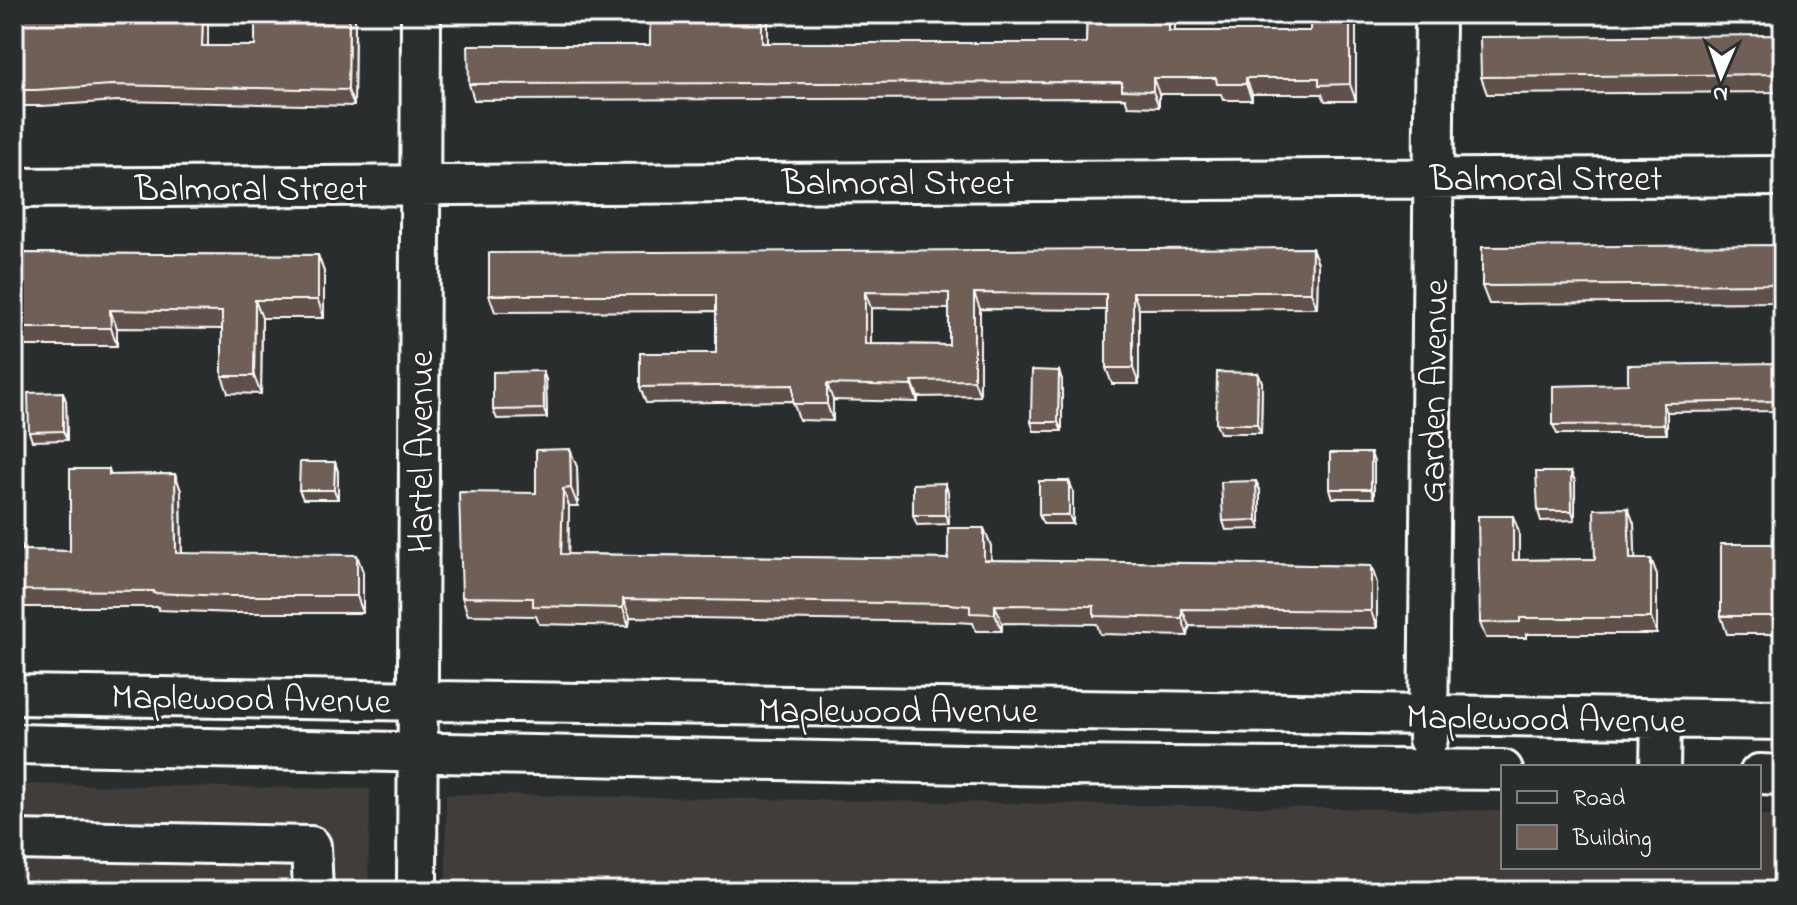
<svg xmlns="http://www.w3.org/2000/svg" width="1797" height="905" font-family="'Indie Flower',sans-serif">
  <style>
    .built { fill: #3f3c3a }
    .lines { fill: none; stroke-linecap: round; stroke-linejoin: round }
    .minor-casing { stroke: #fff; stroke-width: 44 }
    .minor { stroke: #2a2d2e; stroke-width: 38 }
    .wall { fill: #5f514a; stroke: #fff; stroke-width: 2; fill-rule: evenodd }
    .shaded-wall { fill: #4e423c; stroke: #fff; stroke-width: 2 }
    .building { fill: #6f5e56; stroke: #fff; stroke-width: 2; fill-rule: evenodd }
    .labels { text-anchor: middle; stroke-width: 6; stroke-linejoin: round; paint-order: stroke }
    .street-label { font-size: 36px; fill: #fff; stroke: #2a2d2e }
  </style>
  <rect width="100%" height="100%" fill="#2a2d2e"/>
  <filter id="ink" filterUnits="userSpaceOnUse"><feTurbulence type="fractalNoise" baseFrequency=".0125" numOctaves="2"/><feDisplacementMap in="SourceGraphic" scale="16" xChannelSelector="R" yChannelSelector="G"/><feConvolveMatrix kernelMatrix="1 2 1 2 8 2 1 2 1" color-interpolation-filters="sRGB"/></filter>
  <g filter="url(#ink)">
    <!-- built -->
    <path class="built" d="M14 784 370 789 368 891H14Z
      M446 794 1503 811V867H1759V815L1783 816V891H446Z"/>
    <g class="lines">
      <defs>
        <path id="minor" d="M14 188 1783 176
          M14 695 1783 720
          M1428 739 1435 14
          M14 744 1060 766 1503 770
          M1660 767 1661 718
          M1759 774 1783 775
          M14 840 311 846 313 891
          M417 891 421 14"/>
      </defs>
      <!-- minor casing -->
      <use href="#minor" class="minor-casing"/>
      <!-- minor -->
      <use href="#minor" class="minor"/>
    </g>
    <!-- wall -->
    <path class="wall" d="M14 14H208V46H255L355 14 354 106 118 101 42 106H14Z
      M1087 14H1175V31H1310L1311 14H1356V101H1325L1322 94H1252V100H1223L1221 94H1159V107L1128 106 1125 98 474 100 469 84 650 45 1086 43Z
      M1783 35V92L1487 94 1481 77Z
      M1783 245V302L1489 304 1482 286Z
      M1312 248 1318 264 1317 308 1139 309V384H1112L1106 368V310L980 309V396L918 397V402L833 400V421L799 420 793 401 646 403 640 387 716 353V311L495 312 489 295ZM871 308 949 309V345L871 344Z
      M14 253 318 255 324 272V318H262L261 394 228 393 222 376V329L117 328V346H14Z
      M1783 363V411L1667 412V434H1557L1553 425 1628 384Z
      M1059 371 1062 380V431H1034L1031 422Z
      M1258 373 1262 382 1261 433H1220L1216 424Z
      M546 380 547 418 497 419 493 410Z
      M66 401 67 440 32 441 29 432Z
      M335 462 338 472V499H303L299 490Z
      M1374 462V498H1333L1330 489Z
      M577 467 578 506H569L568 554 948 559 991 546V560L1371 566 1377 583V628L1189 626 1188 636 1100 634 1097 624 1002 623V631H976L973 623 954 622 630 617 629 626 539 624 536 616 468 615 462 597 536 493Z
      M109 469 111 475 175 474 181 491 182 553 363 572V613H234L159 610 158 607H14V531L22 547V550L70 551Z
      M1571 472 1575 481V520L1541 521 1538 511Z
      M1069 481 1073 491V524H1043L1039 515Z
      M945 483 948 492 949 524 917 525 913 515Z
      M1260 490V529L1226 530 1223 521Z
      M1628 508 1634 524 1635 559H1651L1657 575V634H1526V638H1486L1480 623 1519 532V560L1595 559Z
      M1783 556V634H1727L1721 616Z"/>
    <!-- shaded-wall -->
    <path class="shaded-wall" d="M203 14H208V61L202 46Z
      M349 14H355L354 106 348 90Z
      M762 14H768V59L762 43Z
      M1169 14H1175V47L1169 31Z
      M1350 14H1356V101L1350 84Z
      M1153 78 1159 94V107L1153 91Z
      M1246 78 1252 94V100L1246 84Z
      M1312 248 1318 264 1317 308 1311 292Z
      M318 255 324 272V318L318 300Z
      M865 292 871 308V360L865 344Z
      M1133 292 1139 309V384L1133 368Z
      M974 293 980 309V396L974 380Z
      M255 300 262 318 261 394 254 376Z
      M110 310 117 328V346L111 328Z
      M543 371 546 380 547 418 544 409Z
      M1059 371 1062 380V431L1058 422Z
      M1258 373 1262 382 1261 433 1257 424Z
      M912 381 918 397V402L912 386Z
      M827 384 833 400V421L827 404Z
      M63 392 66 401 67 440 63 431Z
      M1663 403 1667 412V434L1664 424Z
      M570 449 577 467 578 506 571 488Z
      M1371 453 1374 462V498L1371 489Z
      M335 462 338 472V499L334 490Z
      M1571 472 1575 481V520L1572 511Z
      M175 474 181 491 182 569 176 553Z
      M1069 481 1073 491V524L1069 515Z
      M1256 481 1260 490V529L1257 520Z
      M945 483 948 492 949 524 945 515Z
      M563 489 569 506 568 572 561 554Z
      M1628 508 1634 524 1636 575 1630 559Z
      M1513 516 1519 532V576L1513 560Z
      M984 528 991 546V578L984 560Z
      M16 531 22 547V567L16 550Z
      M1779 544 1783 556V626L1779 616Z
      M357 555 363 572V613L357 596Z
      M1651 559 1657 575V634L1651 618Z
      M1371 566 1377 583V628L1371 611Z
      M623 599 630 617 629 626 623 608Z
      M995 605 1002 623V631L995 614Z
      M1182 609 1189 626 1188 636 1182 618Z"/>
    <!-- building -->
    <path class="building" d="M14 14H203L202 46H255V14H349L348 90 112 85 36 90H14Z
      M650 14H762V43H1086L1087 14H1169V31H1310L1311 14H1350V84L1319 85V78H1246V84H1217L1216 78H1153V91L1122 90V82L469 84 468 45H650Z
      M1783 35V74L1481 77 1480 37Z
      M1783 245V284L1482 286V247Z
      M1312 248 1311 292H1133V368H1106V294L974 293V380L912 381V386L827 384V404H793V385L640 387V353H716V295H489V253ZM865 292 949 293V345L865 344Z
      M14 253 318 255V300H255L254 376H222V312L110 310 111 328H14Z
      M1783 363V401L1663 403 1664 424 1553 425V386L1628 384V365Z
      M1032 370 1059 371 1058 422H1031Z
      M543 371 544 409 493 410V372Z
      M1217 372 1258 373 1257 424H1216Z
      M63 392V431L29 432 28 393Z
      M570 449 571 488 563 489 561 554 948 559V528H984V560L1371 566V611L1182 609V618L1094 616V606L995 605V614L970 613V606L948 604 623 599V608L533 606V598L462 597 459 492 536 493V450Z
      M1330 453H1371V489H1330Z
      M300 462H335L334 490H299Z
      M70 469H109V475L175 474 176 553 357 555V596H228L153 593V591L14 590V531H16V550L70 551Z
      M1536 472H1571L1572 511H1538Z
      M1039 481H1069V515H1039Z
      M1256 481 1257 520 1223 521 1221 482Z
      M945 483V515H913V484Z
      M1628 508 1630 559H1651V618H1520V622L1480 623 1478 516H1513V560L1595 559 1594 509Z
      M1721 544H1779V616H1721Z"/>
  </g>
  <g class="labels">
    <!-- street labels -->
    <g class="street-label">
      <text x="1546" y="190">Balmoral Street</text>
      <text x="898" y="194">Balmoral Street</text>
      <text x="251" y="200">Balmoral Street</text>
      <text transform="translate(1432 391) rotate(-89)" y="13">Garden Avenue</text>
      <text transform="translate(419 452) rotate(-90)" y="13">Hartel Avenue</text>
      <text transform="translate(251 697) rotate(1)" y="13">Maplewood Avenue</text>
      <text x="898" y="722">Maplewood Avenue</text>
      <text transform="translate(1546 717) rotate(1)" y="13">Maplewood Avenue</text>
    </g>
  </g>
  <!-- margin -->
  <rect width="1797" height="905" fill="none" stroke="#2a2d2e" stroke-width="48"/>
  <rect x="24" y="24" width="1749" height="857" fill="none" stroke="#fff" stroke-width="3" filter="url(#ink)"/>
  <!-- legend -->
  <rect x="1501" y="765" width="260" height="104" fill="#2a2d2e" stroke="#7f8182" stroke-width="2"/>
  <rect x="1517" y="791" width="40" height="12" fill="#2a2d2e" stroke="#7f8182" stroke-width="2"/>
  <text x="1573" y="805" font-size="24" fill="#ffffff">Road</text>
  <rect x="1517" y="825" width="40" height="24" fill="#6f5e56" stroke="#7f8182" stroke-width="2"/>
  <text x="1573" y="845" font-size="24" fill="#ffffff">Building</text>
  <!-- north arrow -->
  <g transform="translate(1721 76) rotate(182)" stroke="#2a2d2e" stroke-width="6" paint-order="stroke">
  <path d="M0-6L14 30L0 20L-14 30Z" fill="#ffffff"/>
  <text y="-12" font-size="22" font-weight="bold" text-anchor="middle" fill="#ffffff">N</text>
  </g>
</svg>
